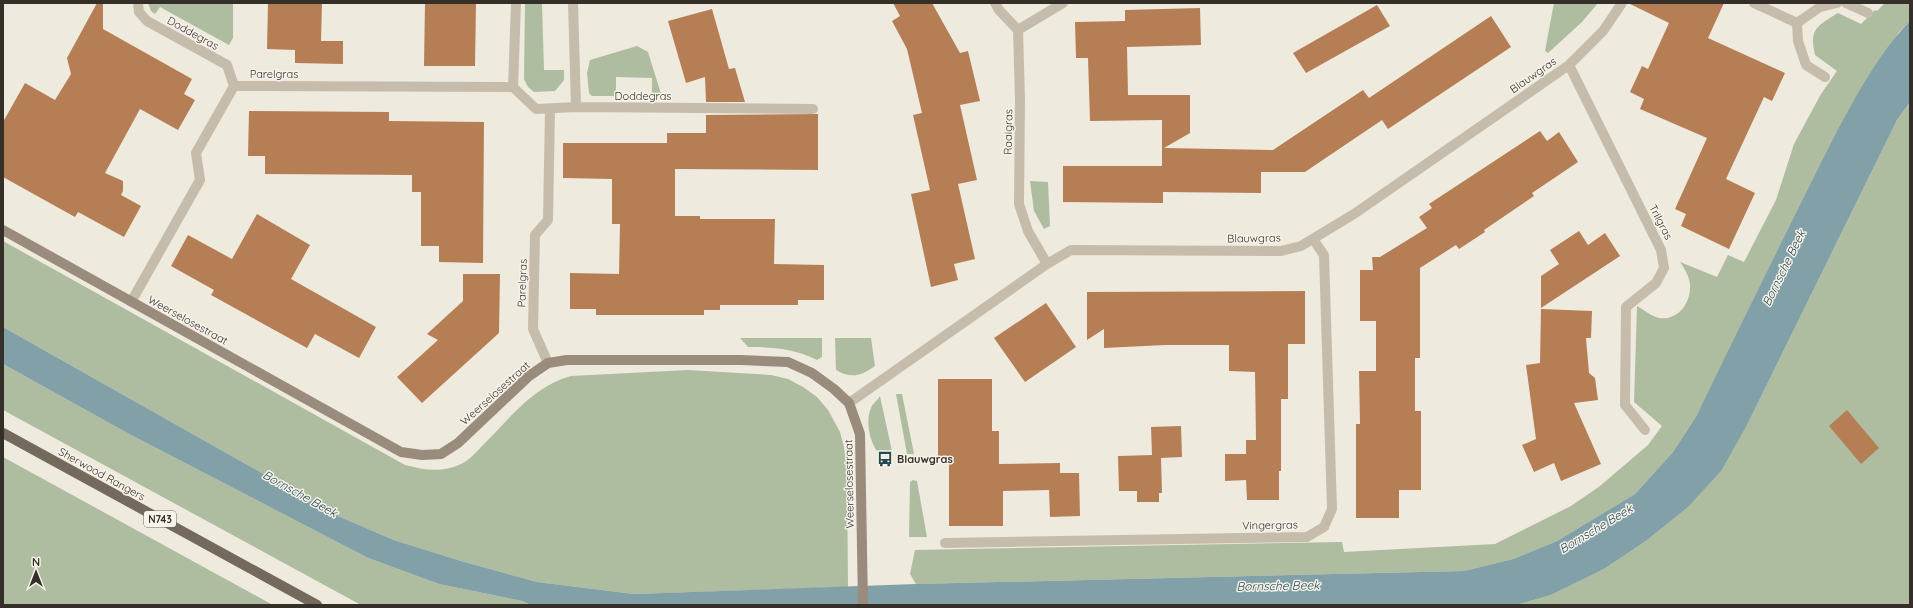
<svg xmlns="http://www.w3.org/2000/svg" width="1913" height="608" font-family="Quicksand,sans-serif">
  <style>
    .green { fill: #aebca0 }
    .water { fill: #81a0a8 }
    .building { fill: #b67e55 }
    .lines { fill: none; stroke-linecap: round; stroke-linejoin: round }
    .street { stroke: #c6bcab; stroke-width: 10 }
    .secondary { stroke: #998c7d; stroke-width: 10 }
    .primary { stroke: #74695d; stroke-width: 10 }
    .labels { text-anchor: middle; stroke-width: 3; stroke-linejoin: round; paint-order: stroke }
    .shield { fill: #f7f3ea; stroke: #6e6a63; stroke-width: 1 }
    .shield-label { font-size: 10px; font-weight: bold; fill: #342f29 }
    .street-label { font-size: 11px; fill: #342f29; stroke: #f7f3ea }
    .poi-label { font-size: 11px; font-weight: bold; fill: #342f29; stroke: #f7f3ea; text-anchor: start }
    .water-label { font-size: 12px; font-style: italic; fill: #244651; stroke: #f7f3ea }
  </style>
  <rect width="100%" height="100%" fill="#efeade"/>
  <!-- green -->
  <path class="green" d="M148 3H233V38L229 45 160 7 155 14 151 11Z
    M525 3H542L544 70H564V80L555 91 534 92 528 87 524 79Z
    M1554 3H1598L1582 22 1548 53 1545 51Z
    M1885 3H1910V21L1899 32 1697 415 1673 452 1635 494 1557 541 1513 559 1464 571 916 584 910 574 915 550 1342 542 1344 552 1495 544 1571 506 1600 486 1648 445 1662 426 1634 402 1637 306C1644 310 1651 316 1659 318 1677 321 1690 304 1690 288 1691 279 1685 269 1680 262L1717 277 1728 255 1744 262 1776 200 1794 144 1821 94 1837 71 1815 55C1809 29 1817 26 1838 13L1861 24 1875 10 1877 11Z
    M637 46 648 52 662 97H652V78L616 77V96H592L589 93 587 73 590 60Z
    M1910 102V605H1516L1551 595 1604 569 1646 541 1687 508 1748 423 1897 120Z
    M1030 181 1048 182 1050 226 1044 229 1034 211Z
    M3 241 405 465C424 470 442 473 461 464 469 461 477 451 484 444 510 418 534 386 571 376L688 370 771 375 788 379 803 387 817 397 828 410 840 432 844 447 847 469 848 587 634 594 537 582 461 561 394 540 338 516 3 327Z
    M740 338H822V357L817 360C795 349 773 347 748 347Z
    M835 338H871L875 366C861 376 851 379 836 370Z
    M3 364 131 435 368 558 439 584 522 601 531 605H361L3 410Z
    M896 394H902L914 454H907Z
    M880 396 893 456 880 455C870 444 864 420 872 406 874 403 878 399 880 396Z
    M3 457 273 605H3Z
    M913 480 917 481 927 537H909L910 482Z"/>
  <!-- water -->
  <path class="water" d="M1910 21V102L1897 120 1748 423 1721 471 1687 508 1646 541 1604 569 1551 595 1516 605H531L522 601 439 584 368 558 131 435 3 364V327L338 516 394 540 461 561 537 582 634 594 916 584 1464 571 1513 559 1557 541 1635 494 1673 452 1697 415C1732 342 1768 270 1804 197 1832 142 1867 65 1910 21Z"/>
  <!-- building -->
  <path class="building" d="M97 3H103V29L192 79 184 94 195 100 178 130 140 109 105 173 123 181V191L121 195 141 206 124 237 78 212 75 217 3 177V122L25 83 55 100 71 74 67 58Z
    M268 3H322L321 41H343V64L295 63V50L267 49Z
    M425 3H476L475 66H424Z
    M893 3H932L960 53 968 51 980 101 960 105 977 180 958 184 975 259 954 264 958 280 931 287 911 194 930 190 913 115 922 113 907 49 892 21 900 16Z
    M1628 3H1724L1708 38 1785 73 1772 101 1764 97 1726 179 1755 193 1729 249 1681 226 1686 214 1675 209 1707 138 1640 109 1644 99 1630 92 1642 66 1648 69 1669 23Z
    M1377 5 1390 26 1306 73 1293 53Z
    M1200 8 1201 45 1127 47 1128 95H1190V133L1164 148 1273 150 1363 90 1369 98 1491 16 1511 47 1388 129 1382 120 1305 172H1261V193L1163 192V203L1063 202V166H1162V120L1090 121 1088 58H1076L1075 22 1125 21V10Z
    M712 9 729 69 735 68 745 102H706L705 77 686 83 668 21Z
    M249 111 389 112V121L484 122 483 263 439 262V246H421V192H412V175L265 174V156H248Z
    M818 114V170L675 169V216H700V219H775L774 264 824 265V300H798V305H720V310H704V315H596V309H570V273L619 274 620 224H612V179L563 178V143H667V133H706V115Z
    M1540 131 1547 141 1559 132 1578 162 1532 193 1534 196 1484 230 1485 232 1459 249 1456 245 1420 268V358H1415V411H1421V490H1399V518H1356V424H1360L1359 371H1376V321H1360V270H1373L1372 257H1380L1427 228 1419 217 1432 208 1429 204Z
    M257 214 310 245 291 279 376 327 359 358 315 334 307 348 211 295 214 290 171 266 188 235 232 259Z
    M1579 231 1588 245 1605 233 1620 256 1541 308V276L1559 264 1550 250Z
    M463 274H500L499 333 422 403 397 377 438 340 427 334 463 301Z
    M1305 291V344H1288V399H1281V471H1279V500H1247L1246 480 1225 481V454H1246V440H1256L1255 372 1229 371V345H1165L1104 348V329L1087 340V292Z
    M1046 303 1076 347 1025 382 994 338Z
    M1541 309 1592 311 1591 338H1586L1589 373 1595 378 1598 400 1574 403 1601 464 1561 481 1554 463 1534 472 1522 445 1536 439 1526 365 1540 363Z
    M938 379H992V431H999V464L1060 463V473H1079L1080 516 1050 517 1049 490 1003 491V526H949V457H938Z
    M1847 410 1879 448 1861 464 1829 426Z
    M1181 426 1182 457 1161 458 1162 493H1159V502H1137V491H1119L1118 456 1152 455 1151 427Z"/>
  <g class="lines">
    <!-- street -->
    <path class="street" d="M138 3 139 12 147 21 227 65 234 86
      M573 3 576 107 813 109
      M995 3 999 10 1018 30 1020 100 1019 204 1028 231 1047 264
      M1754 3 1797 23
      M1846 3 1868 13
      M1797 23 1798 41 1806 65 1825 77
      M1797 23 1820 7 1837 3
      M1018 30 1063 3
      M1569 65 1661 250 1664 268 1656 283 1626 307 1625 405 1645 430
      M513 87 516 3
      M131 302 200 180 196 153 234 86 513 87 536 109 576 107
      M548 363 533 329 535 235 548 220 550 109
      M849 403 1047 264 1071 250 1281 251 1301 246 1354 214 1569 65 1603 31 1622 3
      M945 543 1307 537 1324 527 1332 509 1324 255 1313 239"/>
    <!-- secondary -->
    <path class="secondary" d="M3 230 401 452 422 455 441 454 458 443 529 376 548 363 567 360H741L788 362 812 373 834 389 849 403 860 434 863 605"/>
    <!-- primary -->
    <path class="primary" d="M3 433 317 605"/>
  </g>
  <!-- icons -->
  <defs>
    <symbol id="bus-bare" viewBox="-9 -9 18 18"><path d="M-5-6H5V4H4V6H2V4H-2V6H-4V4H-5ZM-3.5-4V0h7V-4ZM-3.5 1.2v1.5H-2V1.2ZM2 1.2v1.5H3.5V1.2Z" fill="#244651" stroke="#f7f3ea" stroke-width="2.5" paint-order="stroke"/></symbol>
  </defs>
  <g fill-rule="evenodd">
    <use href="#bus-bare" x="874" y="448" width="22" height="22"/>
  </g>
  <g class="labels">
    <!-- shield labels -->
    <rect class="shield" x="144" y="511" width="32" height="16" rx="3"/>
    <g class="shield-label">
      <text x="160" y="523">N743</text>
    </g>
    <!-- street labels -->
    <g class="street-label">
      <text transform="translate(193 33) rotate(29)" y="4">Doddegras</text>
      <text x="274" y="78">Parelgras</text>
      <text transform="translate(1533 75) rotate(-35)" y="4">Blauwgras</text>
      <text x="643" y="100">Doddegras</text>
      <text transform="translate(1008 132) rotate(-89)" y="4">Raaigras</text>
      <text transform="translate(1661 222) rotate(63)" y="4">Trilgras</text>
      <text transform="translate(1254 238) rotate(-1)" y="4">Blauwgras</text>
      <text transform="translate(522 283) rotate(-88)" y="4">Parelgras</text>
      <text transform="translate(188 320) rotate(29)" y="4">Weerselosestraat</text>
      <text transform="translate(495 393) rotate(-42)" y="4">Weerselosestraat</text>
      <text transform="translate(102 474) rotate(29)" y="4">Sherwood Rangers</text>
      <text transform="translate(849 484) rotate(-91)" y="4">Weerselosestraat</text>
      <text transform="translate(1270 525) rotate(-1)" y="4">Vingergras</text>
    </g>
    <!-- poi labels -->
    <g class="poi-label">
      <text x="897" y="463">Blauwgras</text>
    </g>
    <!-- water labels -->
    <g class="water-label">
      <text transform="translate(1784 268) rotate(-64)" y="4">Bornsche Beek</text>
      <text transform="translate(300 494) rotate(29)" y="4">Bornsche Beek</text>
      <text transform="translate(1596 529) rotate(-31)" y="4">Bornsche Beek</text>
      <text transform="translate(1278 586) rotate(-1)" y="4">Bornsche Beek</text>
    </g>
  </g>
  <!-- border -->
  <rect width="1913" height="608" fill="none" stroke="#342f29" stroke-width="8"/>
  <!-- north arrow -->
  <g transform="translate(36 572)" stroke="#f7f3ea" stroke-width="3" paint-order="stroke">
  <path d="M0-3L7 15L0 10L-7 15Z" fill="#342f29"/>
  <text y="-6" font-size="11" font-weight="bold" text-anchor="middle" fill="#342f29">N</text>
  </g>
</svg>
